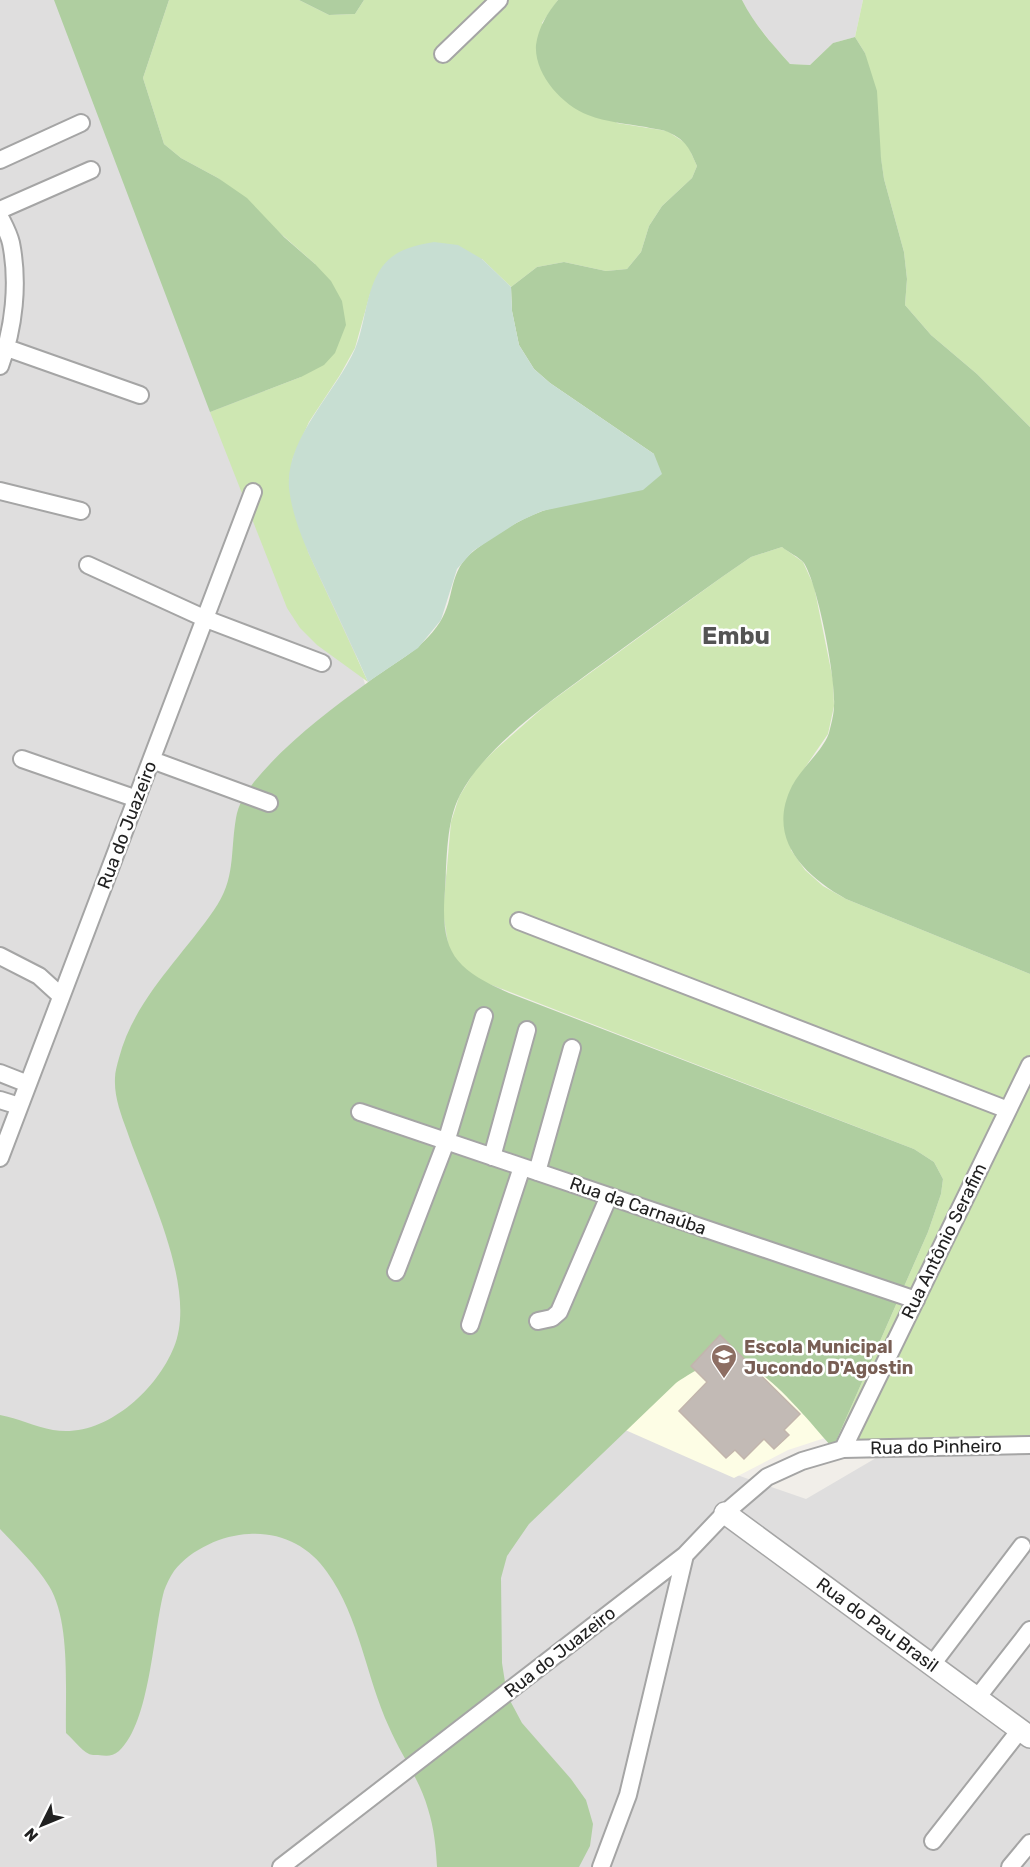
<svg xmlns="http://www.w3.org/2000/svg" width="1030" height="1867" font-family="Rubik,sans-serif">
  <style>
    .residential { fill: #dfdede }
    .education { fill: #fdfde5 }
    .grass { fill: #cee7b2 }
    .forest { fill: #afcea0 }
    .wetland { fill: #c7ded2 }
    .building { fill: #c2bab5; stroke: #c2b5ac; stroke-width: 1.5 }
    .lines { fill: none; stroke-linecap: round; stroke-linejoin: round }
    .minor-casing { stroke: #a5a5a5; stroke-width: 20 }
    .tertiary-casing { stroke: #a5a5a5; stroke-width: 24 }
    .minor { stroke: #fff; stroke-width: 16 }
    .tertiary { stroke: #fff; stroke-width: 21 }
    .labels { text-anchor: middle; stroke-width: 5; stroke-linejoin: round; paint-order: stroke }
    .street-label { font-size: 18px; fill: #212121; stroke: #fff }
    .education-label { font-size: 18px; font-weight: bold; fill: #785e54; stroke: #fff; text-anchor: start }
    .district-label { font-size: 24px; font-weight: bold; fill: #545454; stroke: #fff }
  </style>
  <rect width="100%" height="100%" fill="#f1eee9"/>
  <!-- residential -->
  <path class="residential" d="M0 0H55L289 437 384 746 737 1475 806 1499 876 1458 1030 1429V1867H0Z
    M742 0H863L855 37 833 43 810 65 790 64 773 45 749 14Z"/>
  <!-- education -->
  <path class="education" d="M720 1335 831 1436 788 1450 734 1478 614 1425Z"/>
  <!-- grass -->
  <path class="grass" d="M169 0H299L329 15 355 14 364 0H558L542 23 617 123 667 131 687 144 697 166 692 178 662 206 649 226 641 252 627 269 606 271 564 262 537 267 511 287 482 259 370 294 355 348 340 375 309 422 292 460 308 552 368 682 317 645 300 628 287 608 210 412 301 377 315 264 218 178 181 158 164 144 143 78Z
    M863 0H1030V427L977 374 931 335 905 305 907 279 904 252 884 179 865 53 855 37Z
    M782 547 803 562 814 586 833 680 834 706 828 734 793 785 791 850 805 870 823 886 846 899 1030 974V1440L833 1448 928 1232 941 1194 943 1179 934 1162 914 1149 484 982 462 968 449 950 443 912 451 822 459 797 476 769 495 750 546 705 722 577 751 557Z"/>
  <!-- forest -->
  <path class="forest" d="M54 0H169L143 78 164 144 181 158 218 178 247 198 284 237 315 264 331 281 342 301 346 325 335 353 324 365 301 377 210 412Z
    M299 0H364L355 14 329 15Z
    M558 0H742C754 24 772 44 790 64L810 65 833 43 855 37 865 53 877 91 881 158 884 179 904 252 907 279 905 305 931 335 977 374 1030 427V974L846 899C803 875 766 838 792 786 802 767 822 752 829 733 831 725 834 714 834 706 836 679 818 585 804 563 799 557 788 552 782 547L751 557 722 577C681 606 640 636 600 665 555 698 486 745 460 795 446 822 447 859 445 889 440 952 453 968 509 993L914 1149 934 1162 943 1179 941 1194 928 1232 833 1448C811 1424 764 1363 732 1360 715 1358 689 1374 676 1383L529 1524 507 1556 501 1578 502 1663 507 1695 522 1723 571 1779 586 1800 593 1824 590 1846 579 1867H437C436 1847 434 1828 428 1809 420 1780 401 1755 389 1727 366 1677 360 1618 327 1572 309 1546 281 1532 249 1534 223 1535 191 1549 174 1571 170 1577 166 1585 164 1591 153 1632 150 1723 119 1751 112 1757 106 1756 98 1755 96 1755 90 1755 89 1754 81 1750 73 1739 66 1733 65 1690 71 1622 49 1586 36 1565 17 1547 0 1529V1415C18 1418 35 1427 53 1430 103 1439 156 1392 174 1347 198 1288 147 1190 127 1131 121 1114 114 1097 115 1078 115 1072 117 1065 119 1058 134 1000 181 958 214 910 236 879 230 853 236 818 238 805 246 792 254 782 284 745 328 711 367 683 393 663 421 651 440 622 456 597 447 571 475 550 494 535 517 521 540 512 552 507 567 506 579 502 588 499 595 493 603 488 620 477 637 465 654 454L550 383 534 369 519 345 512 311 511 287 537 267 564 262 606 271 627 269 641 252 649 226 662 206 692 178 697 166C689 148 687 141 668 132 662 129 653 129 646 127 627 124 606 122 588 115 562 105 534 74 536 45 538 28 548 12 558 0Z"/>
  <!-- wetland -->
  <path class="wetland" d="M434 242 458 245 482 259 511 287 512 311 519 345 534 369 550 383 654 454 662 474 643 490 542 511 518 522 473 551 457 569 441 620 418 648 368 682C354 650 339 618 324 586 309 554 293 523 289 488 285 439 336 392 355 349 366 323 365 291 382 267 394 250 415 245 434 242Z"/>
  <!-- building -->
  <path class="building" d="M720 1335 800 1414 784 1430 789 1435 774 1449 764 1439 744 1459 735 1450 726 1458 679 1411 707 1382 691 1366Z"/>
  <g class="lines">
    <defs>
      <path id="minor" d="M443 54 499 0
        M0 160 81 123
        M0 210 91 170
        M0 217C4 225 9 234 11 243 19 283 14 328 0 366
        M7 348 140 395
        M0 491 81 511
        M88 565 206 619 322 663
        M22 759 137 799
        M152 760 269 803
        M519 921 1008 1110
        M0 956 39 976 61 996
        M0 1073 28 1084
        M0 1100 19 1106
        M360 1112 916 1300
        M492 1157 527 1030
        M0 1158 253 492
        M537 1172 572 1048
        M396 1272 446 1142 484 1016
        M538 1321 552 1318 559 1312 609 1196
        M470 1325 522 1167
        M843 1449 1030 1065
        M931 1666 1022 1546
        M977 1698 1030 1630
        M933 1841 1020 1730
        M281 1867 685 1555 725 1513 767 1477 802 1461 843 1449 1030 1445
        M601 1867 628 1795 685 1555
        M1010 1867 1030 1843"/>
      <g id="tertiary">
        <path id="s1" d="M725 1513 1030 1737"/>
      </g>
    </defs>
    <!-- minor casing -->
    <use href="#minor" class="minor-casing"/>
    <!-- tertiary casing -->
    <use href="#tertiary" class="tertiary-casing"/>
    <!-- minor -->
    <use href="#minor" class="minor"/>
    <!-- tertiary -->
    <use href="#tertiary" class="tertiary"/>
  </g>
  <!-- icons -->
  <defs>
    <symbol id="school-pin" viewBox="-11 -11 22 30"><path d="M0 17L-7.5 6A9.5 9.5 0 1 1 7.5 6Z" fill="#8d6e63" stroke="#fff"/><path d="M0-5L7-2L0 1L-7-2ZM-4 1L0 2.5L4 1V4Q0 6-4 4Z" fill="#fff"/></symbol>
  </defs>
  <g fill-rule="evenodd">
    <use href="#school-pin" x="709" y="1342" width="30" height="40"/>
  </g>
  <g class="labels">
    <!-- street labels -->
    <g class="street-label">
      <text transform="translate(127 825) rotate(-69)" y="6">Rua do Juazeiro</text>
      <text transform="translate(638 1206) rotate(19)" y="6">Rua da Carnaúba</text>
      <text transform="translate(944 1241) rotate(-64)" y="6">Rua Antônio Serafim</text>
      <text transform="translate(936 1447) rotate(-1)" y="6">Rua do Pinheiro</text>
      <text dy="6" stroke="none"><textPath href="#s1" startOffset="189">Rua do Pau Brasil</textPath></text>
      <text transform="translate(560 1652) rotate(-38)" y="6">Rua do Juazeiro</text>
    </g>
    <!-- education labels -->
    <g class="education-label">
      <text x="744" y="1353">Escola Municipal<tspan x="744" dy="21">Jucondo D'Agostin</tspan></text>
    </g>
    <!-- district labels -->
    <g class="district-label">
      <text x="736" y="644">Embu</text>
    </g>
  </g>
  <!-- north arrow -->
  <g transform="translate(42 1825) rotate(227)" stroke="#ffffff" stroke-width="4.5" paint-order="stroke">
  <path d="M0-4.5L10 22L0 15L-10 22Z" fill="#212121"/>
  <text y="-9" font-size="16" font-weight="bold" text-anchor="middle" fill="#212121">N</text>
  </g>
</svg>
